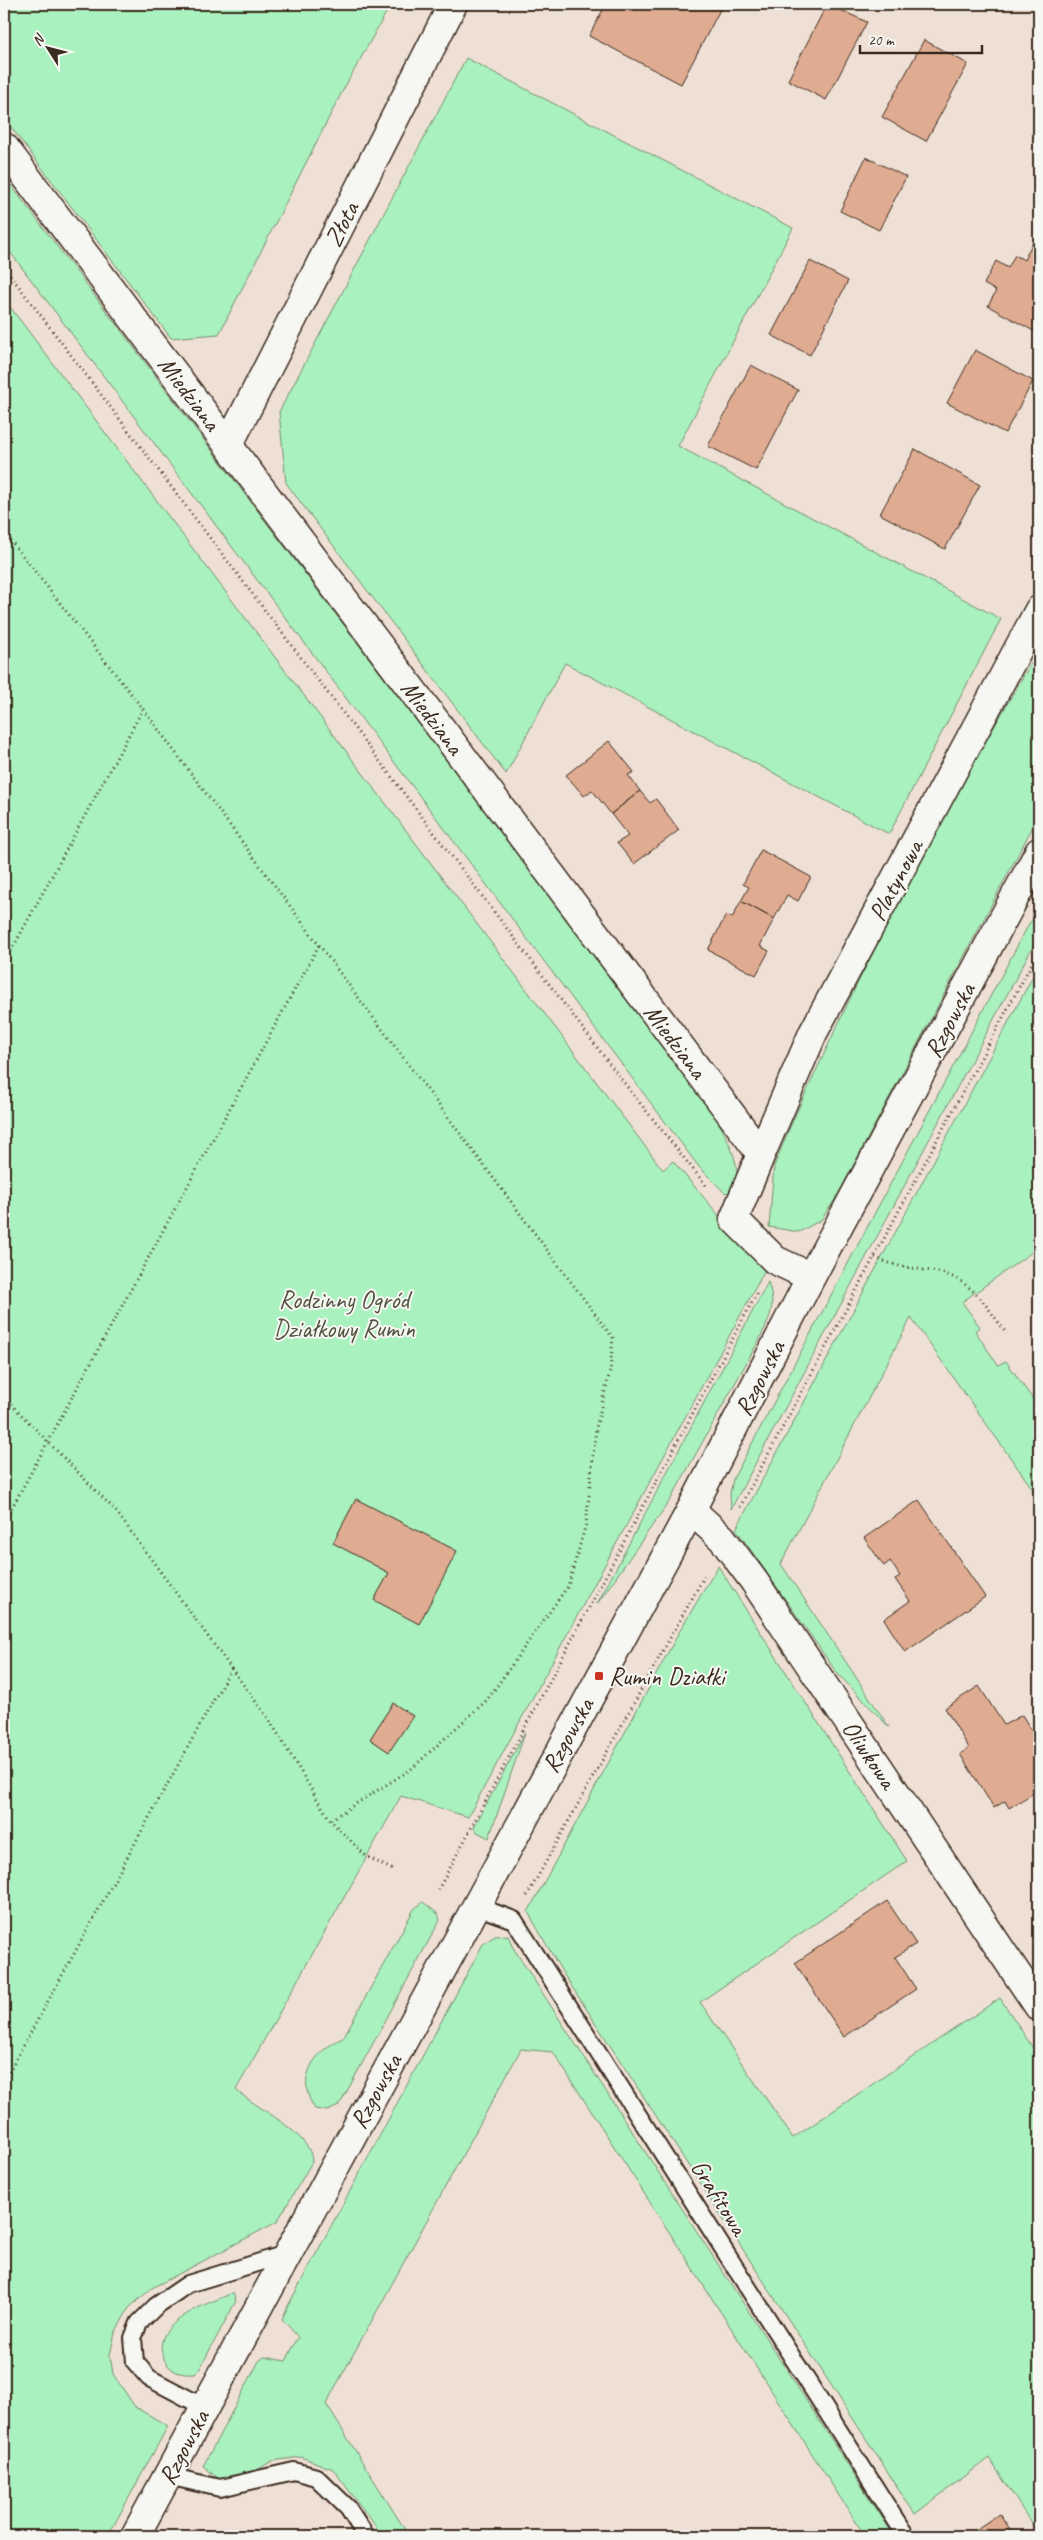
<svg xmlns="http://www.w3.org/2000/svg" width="1043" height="2540" font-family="Caveat,sans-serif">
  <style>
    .green { fill: #a9f1be; stroke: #728e6e }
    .building { fill: #dfac92; stroke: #3b2a1e }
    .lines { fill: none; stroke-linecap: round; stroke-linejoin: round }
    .service-casing { stroke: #3b2a1e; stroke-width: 20 }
    .minor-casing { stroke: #3b2a1e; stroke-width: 31 }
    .tertiary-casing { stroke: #3b2a1e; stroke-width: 31 }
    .path { stroke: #3b2a1e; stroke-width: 3; stroke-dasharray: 1 4; stroke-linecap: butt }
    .service { stroke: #f6f6f2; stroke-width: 16 }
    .minor { stroke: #f6f6f2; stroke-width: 28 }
    .tertiary { stroke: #f6f6f2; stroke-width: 28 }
    .poi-dot { fill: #c8321e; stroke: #f6f6f2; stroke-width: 2 }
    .labels { text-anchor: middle; stroke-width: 4; stroke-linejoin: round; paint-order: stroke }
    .street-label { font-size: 25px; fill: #3b2a1e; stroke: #f6f6f2 }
    .park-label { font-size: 25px; fill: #51523e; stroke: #f6f6f2 }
    .poi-label { font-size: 25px; fill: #3b2a1e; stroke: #f6f6f2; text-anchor: start }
  </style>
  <rect width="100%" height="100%" fill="#efe0d5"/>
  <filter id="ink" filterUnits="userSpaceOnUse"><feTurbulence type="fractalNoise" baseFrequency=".02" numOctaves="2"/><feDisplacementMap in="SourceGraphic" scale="10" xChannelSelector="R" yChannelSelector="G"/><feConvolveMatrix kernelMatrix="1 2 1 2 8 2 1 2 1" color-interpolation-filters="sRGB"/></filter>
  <g filter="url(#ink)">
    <!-- green -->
    <path class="green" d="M4 4H391L342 92 219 334 171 338 4 118Z
      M466 58 793 228 678 446 1001 619 889 834 565 663 506 774 286 483 279 412Z
      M4 176 712 1111C722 1128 738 1156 737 1176 737 1181 734 1187 732 1191L725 1193 699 1167 4 244Z
      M4 299 663 1170 673 1161 765 1270 468 1817 401 1796 236 2090C256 2108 313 2134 312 2162L277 2222 152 2288 129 2308 115 2333 110 2355 113 2374 135 2407 168 2426 108 2536H4Z
      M1039 649V815L836 1198 821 1220 799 1232 769 1227 774 1166 793 1120 855 988 946 810Z
      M1039 915V935L731 1509 730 1494 733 1479 1030 922Z
      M1039 965V1247L962 1302 980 1327 975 1331 998 1365 1006 1361 1039 1408V1498L911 1318 781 1564 889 1727 837 1673 736 1529Z
      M768 1282C777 1307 769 1320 758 1342L671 1499 597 1604Z
      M718 1566 907 1861 700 2002 793 2138 1000 1998 1039 2057V2535L989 2458 915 2514 561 1970 528 1912 678 1634Z
      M525 1733 489 1838 477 1832 474 1827Z
      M423 1902 438 1914 440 1920 339 2106 327 2111 315 2109C295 2080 313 2051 343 2038L414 1909Z
      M508 1935 512 1946 894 2536H865L553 2052 521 2049 326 2404 409 2536H383L333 2469 301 2457 272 2461 251 2474 220 2480 203 2466 259 2361 264 2357 286 2361 298 2337 282 2319 289 2304 483 1944 495 1936Z
      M233 2293 236 2301 199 2370 195 2374C182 2375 172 2373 165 2361 145 2324 209 2303 233 2293Z"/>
    <!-- building -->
    <path class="building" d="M606 4H723L681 84 589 36Z
      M827 4 867 22 826 100 788 80Z
      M924 40 968 64 926 141 882 117Z
      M866 157 906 177 879 230 840 211Z
      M1034 240 1039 242V334L988 306 996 291 984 284 996 261 1008 268 1015 255 1024 260Z
      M810 261 848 281 810 355 771 335Z
      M975 350 1033 381 1005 433 947 403Z
      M751 365 798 390 756 470 708 446Z
      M915 449 980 485 945 549 880 514Z
      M609 741 634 772 628 775 640 791 611 814 592 790 584 796 566 775Z
      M640 791 650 803 656 799 679 830 634 864 617 843 628 836 611 814Z
      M761 850 811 877 798 901 787 895 774 919 741 901 749 887 743 884Z
      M741 901 774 919 760 946 769 951 756 975 708 950 726 915 732 918Z
      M356 1499 457 1551 419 1624 374 1600 389 1573 333 1543Z
      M919 1500 985 1597 905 1652 884 1619 910 1601 895 1579 900 1576 890 1561 884 1566 864 1538Z
      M979 1686 1004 1725 1022 1715 1039 1743V1780L1037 1781 1039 1790 1009 1808 1005 1801 994 1808 960 1754 969 1748 945 1708Z
      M393 1703 413 1716 389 1752 370 1739Z
      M887 1901 916 1944 895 1957 916 1989 844 2037 795 1963Z
      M999 2514 1014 2536H966Z"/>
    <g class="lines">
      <defs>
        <path id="service" d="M476 1906 514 1920 906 2536
          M204 2407 149 2378 135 2362 133 2338 139 2323 156 2306 188 2284 286 2254
          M168 2476 220 2488 294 2471 316 2477 348 2508 366 2536"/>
        <path id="minor" d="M4 147 761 1154 734 1219 775 1260 811 1277
          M229 444 453 4
          M761 1154 813 1033 1039 610
          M691 1510 722 1538 754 1581 1039 2007"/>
        <path id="tertiary" d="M135 2536 691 1510 811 1277 1039 852"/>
      </defs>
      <!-- service casing -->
      <use href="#service" class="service-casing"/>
      <!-- minor casing -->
      <use href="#minor" class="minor-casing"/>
      <!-- tertiary casing -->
      <use href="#tertiary" class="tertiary-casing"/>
      <!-- path -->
      <path class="path" d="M4 267 628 1088 708 1188
        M4 532 143 709 319 945 4 1522
        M319 945 613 1338 610 1371 596 1428 586 1524 568 1586 487 1700 410 1770 330 1820
        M4 964 143 709
        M875 1257C895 1268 916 1268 938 1272 971 1279 988 1308 1006 1333
        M4 1397 115 1510 270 1721 330 1820 366 1856 393 1870
        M740 1507 1039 950
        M438 1890 758 1291
        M527 1896 705 1575
        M4 2081 232 1667"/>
      <!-- service -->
      <use href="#service" class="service"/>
      <!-- minor -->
      <use href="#minor" class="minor"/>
      <!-- tertiary -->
      <use href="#tertiary" class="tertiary"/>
    </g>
  </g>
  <!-- markers -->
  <rect class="poi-dot" x="594" y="1671" width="10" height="10" rx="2.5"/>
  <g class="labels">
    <!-- street labels -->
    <g class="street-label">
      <text transform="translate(341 224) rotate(-63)" y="9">Złota</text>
      <text transform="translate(190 393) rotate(53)" y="9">Miedziana</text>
      <text transform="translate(433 717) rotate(53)" y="9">Miedziana</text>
      <text transform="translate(895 880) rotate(-62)" y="9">Platynowa</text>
      <text transform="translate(949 1020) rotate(-62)" y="9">Rzgowska</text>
      <text transform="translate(676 1041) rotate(53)" y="9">Miedziana</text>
      <text transform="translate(759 1378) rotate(-63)" y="9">Rzgowska</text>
      <text transform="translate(567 1735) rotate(-61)" y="9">Rzgowska</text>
      <text transform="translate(870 1754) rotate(56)" y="9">Oliwkowa</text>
      <text transform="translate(375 2091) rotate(-61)" y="9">Rzgowska</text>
      <text transform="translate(720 2197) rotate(58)" y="9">Grafitowa</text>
      <text transform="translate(183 2447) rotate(-62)" y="9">Rzgowska</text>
    </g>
    <!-- park labels -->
    <g class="park-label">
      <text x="344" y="1308">Rodzinny Ogród<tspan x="344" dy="29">Działkowy Rumin</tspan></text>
    </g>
    <!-- poi labels -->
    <g class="poi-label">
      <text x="609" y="1685">Rumin Działki</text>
    </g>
  </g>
  <!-- margin -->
  <rect width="1043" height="2540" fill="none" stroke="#f6f6f2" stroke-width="20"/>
  <rect x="10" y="10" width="1023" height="2520" fill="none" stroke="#3b2a1e" stroke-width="2" filter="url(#ink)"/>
  <!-- north arrow -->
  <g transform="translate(48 48) rotate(306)" stroke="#f6f6f2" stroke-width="4" paint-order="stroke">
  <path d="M0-4L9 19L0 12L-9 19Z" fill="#3b2a1e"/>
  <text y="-8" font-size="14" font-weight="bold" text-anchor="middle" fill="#3b2a1e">N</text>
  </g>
  <!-- scale -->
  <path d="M860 45v8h122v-8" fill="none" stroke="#3b2a1e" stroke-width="2.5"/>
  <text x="868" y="45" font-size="15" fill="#3b2a1e" stroke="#f6f6f2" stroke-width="4" paint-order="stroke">20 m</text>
</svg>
